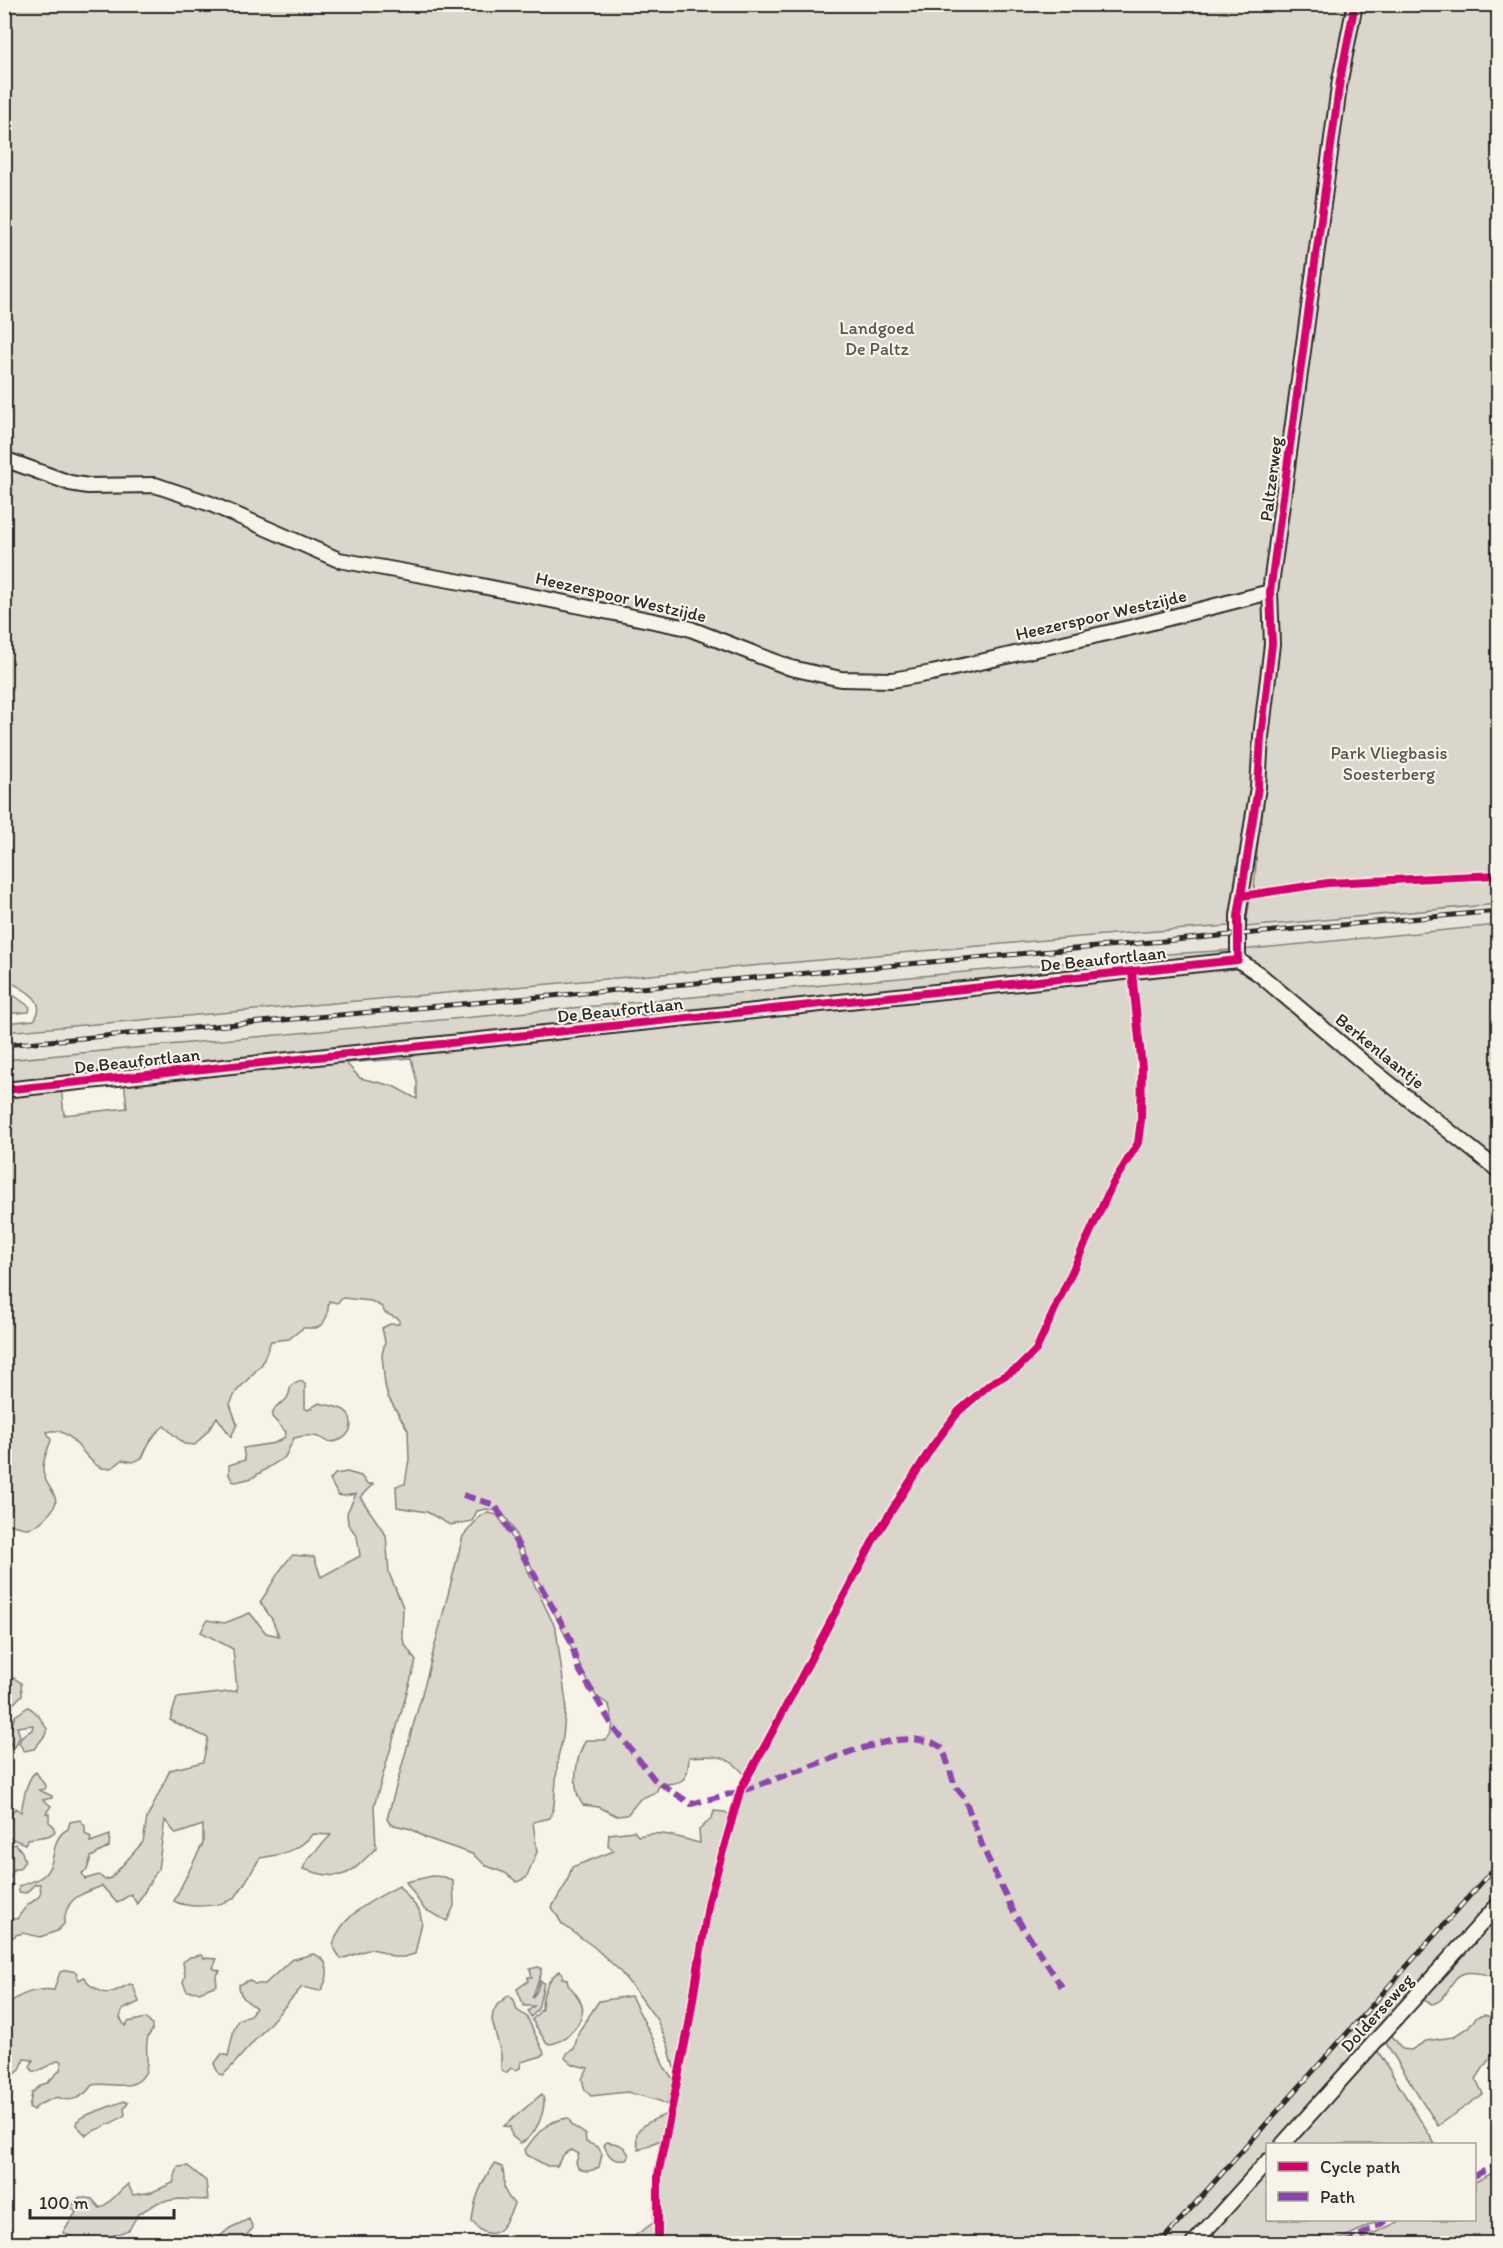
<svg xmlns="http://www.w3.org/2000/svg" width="1503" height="2248" font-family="Itim,sans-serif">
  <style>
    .built { fill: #e8e4da }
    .green { fill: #dad6cc; stroke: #82807c; stroke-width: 1.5; fill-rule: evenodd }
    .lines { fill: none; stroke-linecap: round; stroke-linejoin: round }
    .minor-casing { stroke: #2b2b2b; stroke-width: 18 }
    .minor { stroke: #f7f3e8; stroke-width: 14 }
    .rail-casing { stroke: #2b2b2b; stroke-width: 5 }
    .rail { stroke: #f7f3e8; stroke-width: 3; stroke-dasharray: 9; stroke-linecap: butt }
    .quiet { stroke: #8e44ad; stroke-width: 6; stroke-dasharray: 12 6; stroke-linecap: butt }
    .cycleway-casing { stroke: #f7f3e8; stroke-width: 11 }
    .cycleway { stroke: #d6006c; stroke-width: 8 }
    .labels { text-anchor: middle; stroke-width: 4.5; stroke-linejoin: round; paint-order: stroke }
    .park-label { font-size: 18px; fill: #575653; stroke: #f7f3e8 }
    .street-label { font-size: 18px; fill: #2b2b2b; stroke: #f7f3e8 }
  </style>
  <rect width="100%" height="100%" fill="#f7f3e8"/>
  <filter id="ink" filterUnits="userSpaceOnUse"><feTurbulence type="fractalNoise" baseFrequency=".0167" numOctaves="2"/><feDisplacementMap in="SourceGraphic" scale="12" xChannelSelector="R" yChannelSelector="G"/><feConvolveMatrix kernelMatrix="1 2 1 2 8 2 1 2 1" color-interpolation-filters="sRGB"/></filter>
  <g filter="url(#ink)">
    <!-- built -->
    <path class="built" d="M1498 904V925L1250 949 1151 955 5 1060V1032L1115 934 1176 929 1246 927Z"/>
    <!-- green -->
    <path class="green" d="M5 5H1498V904L1246 927 1250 897 1254 888 1258 839 1249 828 1230 926 1115 934 5 1032V1023L34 1020C50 999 20 988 5 979Z
      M1498 925V1898L1277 2144H1268L1267 2155 1189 2243H628L636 2235 653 2223 654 2181 662 2182 663 2171 655 2170 660 2140 639 2150C637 2144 635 2136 638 2131 643 2123 665 2114 673 2113L684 2069 674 2068 668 2045 657 2020 639 1995 618 1969 594 1947 562 1924 552 1907 566 1884 572 1867 614 1851 608 1845 609 1834 634 1831 638 1836C660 1829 679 1838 700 1843L699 1830 712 1818 714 1811 725 1812 734 1818 738 1788 745 1775C728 1754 715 1755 689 1757 688 1781 684 1784 660 1784L656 1792 640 1799 627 1815 617 1816 599 1807 583 1805C570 1789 576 1756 586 1740H605C617 1731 612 1718 609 1705L596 1696 590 1686 511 1525 502 1512 486 1509 477 1511 472 1521 450 1525 427 1512 397 1507 396 1486 405 1484 409 1459 408 1430 388 1397 385 1385 382 1355 385 1342 382 1328 390 1324H399V1319L385 1313 382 1307 371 1301 343 1298 337 1303 329 1301 327 1316 322 1325 316 1328H303L289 1339 271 1341 262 1364 236 1392 230 1404 237 1424 231 1437 217 1417 210 1428 195 1445 184 1444 164 1426C152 1435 148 1445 142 1458L133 1462 122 1460C90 1493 80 1420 47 1432L51 1440C48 1450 42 1460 43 1471 45 1491 68 1496 47 1516 41 1522 35 1528 27 1528 19 1528 13 1523 5 1525V1060L1151 955 1250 949ZM411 1058 417 1082V1099L393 1086 360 1078 346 1063ZM124 1080 127 1108 64 1115 61 1087Z
      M5 989 30 1007 29 1012 5 1014Z
      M301 1381 305 1384V1408L308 1410 319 1403C331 1407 351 1405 351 1424 351 1436 338 1444 327 1441 322 1439 319 1436 313 1436 307 1435 301 1436 294 1438L285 1457 252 1478 236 1482 232 1481 229 1474V1465L245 1460 243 1448 275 1443 285 1437 286 1432 272 1417C275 1400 283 1407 288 1396 290 1392 290 1389 291 1385Z
      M347 1472 361 1476 367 1484H373L360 1497 386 1535 389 1573 403 1607 402 1634 404 1643 416 1661 374 1806 376 1848C347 1878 343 1881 303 1869L308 1859 331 1835 313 1834C299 1851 280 1855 260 1858 255 1865 239 1895 234 1898 221 1907 188 1909 174 1901L203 1843V1825L176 1834 165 1820 158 1869 137 1904 131 1894 117 1903 102 1886C81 1894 65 1897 64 1924L57 1931 40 1937 23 1933 16 1935 5 1944V1918L17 1919C20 1915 23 1910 26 1907 35 1897 43 1901 40 1884H35L26 1893 19 1892V1886C27 1883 39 1881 45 1874 58 1860 49 1839 68 1829L70 1822 80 1820 85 1826V1834L91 1837 90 1842 110 1835 109 1847 91 1857 87 1870 82 1873 85 1879 99 1875 105 1880 111 1878 143 1842 147 1818 170 1770 203 1762 208 1738 170 1720 177 1698 237 1691 233 1649 201 1632 207 1620 225 1623 250 1613 266 1633 279 1636 272 1619 260 1602C272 1586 279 1567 293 1555L314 1557 321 1577 360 1556 357 1536 348 1524 347 1513 356 1494 344 1496 338 1495 330 1480 335 1474Z
      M488 1513 497 1515 508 1530 556 1629 566 1703 563 1737 558 1757 554 1805 550 1818 533 1822 537 1852 526 1878 517 1882 505 1873 487 1866 472 1854 426 1838 411 1829 390 1824 387 1819 427 1676 463 1536 481 1515Z
      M14 1678 21 1683 22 1695 5 1712C4 1700 3 1683 14 1678Z
      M28 1707C37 1711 42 1721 47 1729V1733L34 1749 24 1751 19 1743 22 1736 32 1730 33 1725 17 1727 20 1736 15 1747H12L8 1738 15 1716Z
      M36 1772 46 1787 45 1789 39 1790 52 1796V1798L43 1800 51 1806 46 1813 49 1814V1822L53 1825 55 1832 48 1836 28 1839 25 1844 5 1836V1819L9 1818 15 1808 21 1812C23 1803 26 1778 36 1772Z
      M16 1844 22 1852 25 1861 19 1869H14L8 1882 13 1885 5 1893V1847Z
      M432 1876 445 1877 453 1881 454 1906 447 1921 424 1909 406 1882Z
      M399 1886 419 1910 422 1922 415 1954 404 1957H394L377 1950 370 1949 341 1959 333 1946C339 1916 374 1899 399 1886Z
      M1498 1912V1977C1488 1975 1475 1971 1465 1973 1448 1977 1451 1999 1432 2004L1421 1999Z
      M313 1954C331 1959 330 1978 320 1991L302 1987 232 2066 223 2075 219 2074 214 2064 222 2054 228 2056 234 2029 238 2020 250 2015 256 2008C247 2001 239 1997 239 1985L249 1980 255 1984H265L291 1960Z
      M201 1955 204 1958 217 1959 213 1968 220 1971 216 1976 217 1985 199 1992 187 1991 183 1982 185 1976 183 1962 190 1957Z
      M538 1967 541 1968V1974L532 1998 537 1991 540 1981 544 1983 538 2009 531 2017 528 2011 534 2006H524L517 1989 528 1981V1977H532L530 1969Z
      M67 1970 76 1972 79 1980 84 1977 86 1979C88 1985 91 1986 97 1989 108 1998 118 1989 130 1984L133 1985 139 2002 122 2010 120 2018 125 2026 128 2022 146 2018 152 2025V2031C141 2042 151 2060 145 2073 134 2094 109 2081 92 2085 84 2097 71 2104 57 2097L40 2104 33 2110 29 2108 32 2093 41 2085 47 2083 60 2070 62 2062 59 2060 38 2071H33L30 2067 33 2060 24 2059 20 2070 5 2081C4 2068 2 2021 5 2011 12 1994 38 1988 54 1990L60 1972Z
      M560 1971 563 1974 562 1978 567 1979 568 1985C575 1991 585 2005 582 2014 579 2028 561 2045 547 2044L532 2020 542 2009C542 1995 547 1978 560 1971Z
      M509 1995 514 2000 517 2010 527 2017 544 2053 542 2056 521 2062 520 2068 516 2070 511 2068 506 2073 501 2069V2054L492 2020 493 2013 497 2005Z
      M631 1996 657 2047 663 2065 673 2079 667 2105 660 2101 627 2092 591 2096 585 2090 582 2079 588 2068 572 2064 565 2058 568 2052 574 2049 579 2031 599 2001Z
      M1498 2010V2060L1489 2059 1476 2079 1483 2094 1438 2126 1384 2040 1390 2033 1402 2049 1411 2050 1426 2041 1453 2037 1467 2028 1477 2017 1484 2015 1495 2018Z
      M1376 2048 1435 2144H1289Z
      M542 2094C549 2107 535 2139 520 2143L512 2136 510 2127 504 2126Z
      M124 2101 128 2103 124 2109 125 2115C113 2124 98 2128 86 2135L76 2125 77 2121 84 2116Z
      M568 2118 573 2126 585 2134 586 2142 598 2147 602 2154 599 2167C591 2171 586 2173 578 2168L576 2162 579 2154 572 2150C563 2152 561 2158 557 2166H547L527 2155 525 2150C536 2134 547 2120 568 2118Z
      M607 2142C618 2144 625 2144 629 2156L626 2160C613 2162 608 2156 604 2145Z
      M495 2164 502 2167C505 2176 504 2178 504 2186 504 2193 510 2199 514 2204 509 2216 500 2240 484 2232 479 2230 476 2225 472 2222 474 2199 481 2182 495 2164Z
      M188 2166 206 2181 208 2200 180 2199 159 2202 138 2214 129 2230 112 2236 111 2239 119 2236 132 2235 139 2243H94L89 2238 80 2240 63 2233 76 2212 71 2207 80 2197 92 2199 100 2208C112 2202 118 2192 128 2184L133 2195 152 2192 173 2183 178 2167Z
      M1267 2169 1268 2220H1380L1333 2243 1200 2244Z
      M1498 2170V2243H1353L1402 2220H1474L1475 2182Z
      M249 2219 253 2228 239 2243H212L230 2228Z"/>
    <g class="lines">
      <defs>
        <path id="minor" d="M4 459 70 483 88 486 155 485 211 504 339 560 467 583 688 628 791 668 841 679 892 680 932 673 1133 627 1270 592
          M1238 960V916L1258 787 1261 737 1272 644 1270 592 1340 80 1355 4
          M1238 960 1259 974 1365 1064 1498 1170
          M4 1090 1238 960
          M1283 2144 1498 1905
          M1193 2244 1268 2161"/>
      </defs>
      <!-- minor casing -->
      <use href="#minor" class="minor-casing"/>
      <!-- minor -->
      <use href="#minor" class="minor"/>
      <defs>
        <path id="rail" d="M4 1045 1498 911
          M1159 2244 1498 1864"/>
      </defs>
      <!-- rail casing -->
      <use href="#rail" class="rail-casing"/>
      <!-- rail -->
      <use href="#rail" class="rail"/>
      <!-- quiet -->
      <path class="quiet" d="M463 1495 495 1505 570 1638 578 1668 614 1728 654 1779 691 1804 745 1790 855 1750 894 1740 913 1739 932 1742 941 1747 945 1755 955 1786 964 1797 984 1850 1015 1915 1062 1987
        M1474 2176 1498 2164
        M1344 2244 1388 2220"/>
      <defs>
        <path id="cycleway" d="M1242 896 1328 883 1498 875
          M4 1090 1238 960V916L1258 787 1261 737 1272 644 1270 592 1340 80 1355 4
          M658 2244V2175L689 2024 709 1900 741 1788 766 1744 875 1537 932 1447 959 1411 990 1384 1018 1368 1036 1350 1112 1185 1138 1143 1141 1120 1142 1067 1132 972"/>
      </defs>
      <!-- cycleway casing -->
      <use href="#cycleway" class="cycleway-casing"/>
      <!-- cycleway -->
      <use href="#cycleway" class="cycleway"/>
    </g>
  </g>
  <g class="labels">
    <!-- park labels -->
    <g class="park-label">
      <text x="877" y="334">Landgoed<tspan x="877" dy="21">De Paltz</tspan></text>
      <text x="1389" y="759">Park Vliegbasis<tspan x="1389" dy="21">Soesterberg</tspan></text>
    </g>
    <!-- street labels -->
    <g class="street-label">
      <text transform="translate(1271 479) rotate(-83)" y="6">Paltzerweg</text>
      <text transform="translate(621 597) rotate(13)" y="6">Heezerspoor Westzijde</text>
      <text transform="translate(1101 615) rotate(-13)" y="6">Heezerspoor Westzijde</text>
      <text transform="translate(1103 959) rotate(-6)" y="6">De Beaufortlaan</text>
      <text transform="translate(620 1010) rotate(-6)" y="6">De Beaufortlaan</text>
      <text transform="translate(1380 1051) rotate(39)" y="6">Berkenlaantje</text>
      <text transform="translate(137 1061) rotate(-6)" y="6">De Beaufortlaan</text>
      <text transform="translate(1377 2013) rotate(-48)" y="6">Dolderseweg</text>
    </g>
  </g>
  <!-- margin -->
  <rect width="1503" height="2248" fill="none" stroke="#f7f3e8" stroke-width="24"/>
  <rect x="12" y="12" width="1479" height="2224" fill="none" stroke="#2b2b2b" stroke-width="2" filter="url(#ink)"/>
  <!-- legend -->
  <rect x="1266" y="2143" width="210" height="78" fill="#f7f3e8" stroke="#a5a39c" stroke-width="1.5"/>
  <rect x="1278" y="2162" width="30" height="9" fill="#d6006c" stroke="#a5a39c" stroke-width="1.5"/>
  <text x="1320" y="2173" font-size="18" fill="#2b2b2b">Cycle path</text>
  <rect x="1278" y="2192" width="30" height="9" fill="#8e44ad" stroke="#a5a39c" stroke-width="1.5"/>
  <text x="1320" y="2203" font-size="18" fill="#2b2b2b">Path</text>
  <!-- scale -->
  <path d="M30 2209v9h144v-9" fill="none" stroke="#2b2b2b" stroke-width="3"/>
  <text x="39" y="2209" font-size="18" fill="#2b2b2b" stroke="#f7f3e8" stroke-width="4.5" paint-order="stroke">100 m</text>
</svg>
